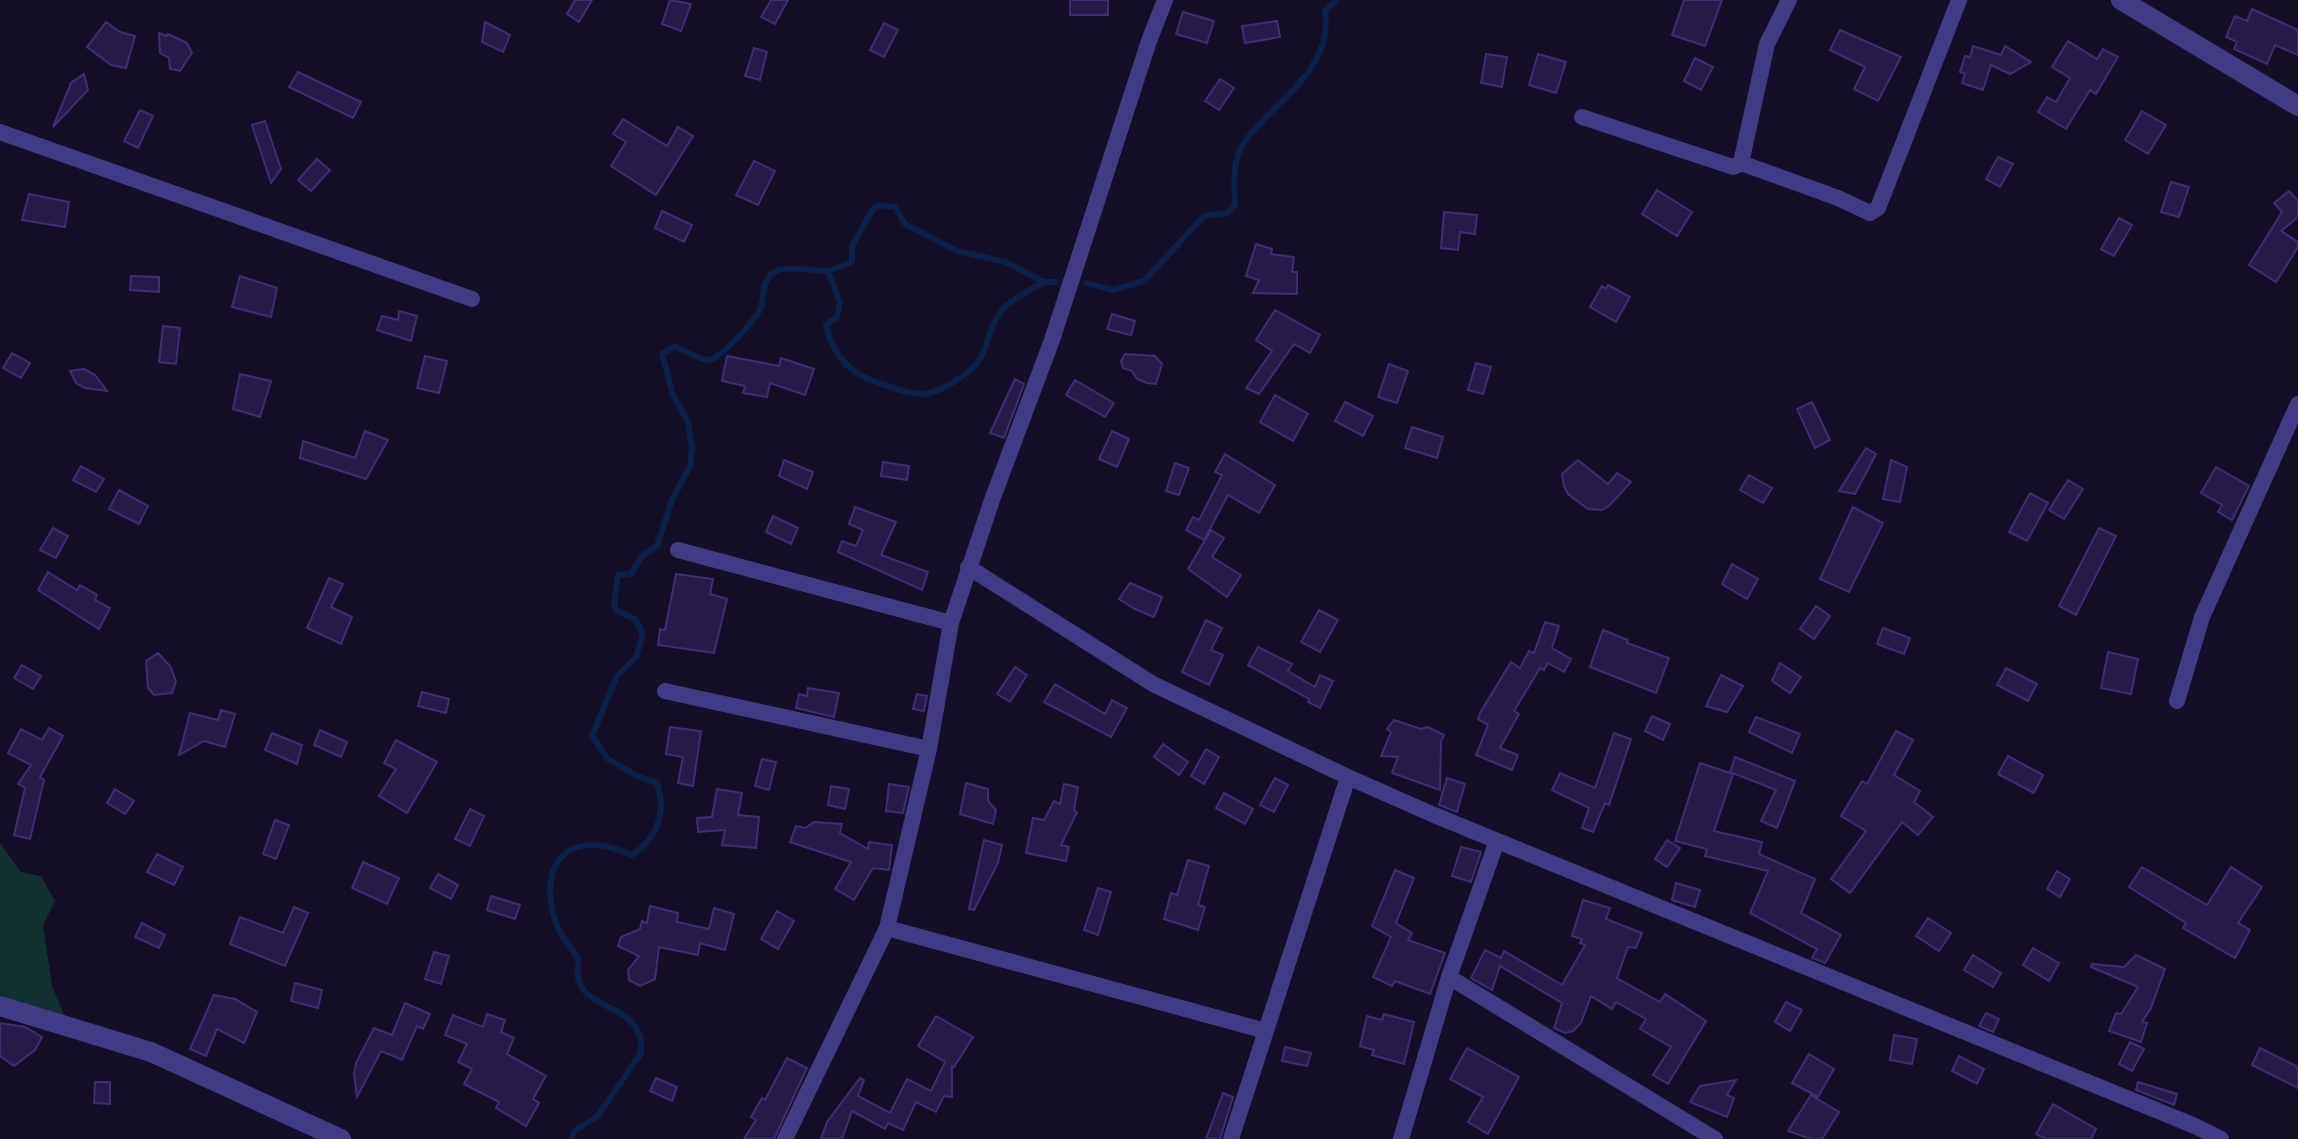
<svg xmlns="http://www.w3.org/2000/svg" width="2298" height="1139" font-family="Helvetica,sans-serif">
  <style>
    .green { fill: #123030 }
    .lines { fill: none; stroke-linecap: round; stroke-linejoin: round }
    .stream { stroke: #0c2048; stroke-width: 6 }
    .building { fill: #261b47; stroke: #3f2d73; stroke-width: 2 }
    .minor { stroke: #413a85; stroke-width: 16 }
    .tertiary { stroke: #413a85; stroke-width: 20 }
  </style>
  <rect width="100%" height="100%" fill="#140f26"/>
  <!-- green -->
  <path class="green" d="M0 843 21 872 41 876 55 901 43 925 52 986 65 1017 0 998Z"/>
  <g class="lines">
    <!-- stream -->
    <path class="stream" d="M828 271 852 262V246L873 209 879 205 895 207 905 224 957 251 1006 262 1044 282H1055
      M1086 283 1113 290 1144 281 1204 216 1227 213 1235 205C1234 187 1232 160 1243 144 1273 101 1334 71 1325 11L1337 0
      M572 1139 574 1131 597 1117 641 1053C646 995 566 1017 579 960 573 950 563 939 558 928 543 893 546 843 596 845 608 845 621 851 632 855 657 839 667 812 657 783L637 776 608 759 592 736 617 676 636 657 643 634 635 619 617 611 614 605 618 575 631 574 642 556 657 546 672 500 690 466 692 448 688 422 673 395 662 354 674 346C684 350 699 360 709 360 718 360 758 318 761 307 765 293 761 278 778 270 787 266 816 271 828 271L840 302 837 317 826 325C832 353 848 373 876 382 890 386 908 395 924 394 940 392 971 374 980 359 989 343 990 323 1003 309 1014 298 1030 290 1044 282"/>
  </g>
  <!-- building -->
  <path class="building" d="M575 0H592L579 22 567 14Z
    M670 0 691 4 681 31 662 24Z
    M771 0H788L775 24 761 17Z
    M1070 0H1108V15H1070Z
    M1684 0H1722L1705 46 1672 35Z
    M2252 9 2298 30V55L2275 45 2267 64 2234 49 2237 42 2226 37 2235 16 2247 21Z
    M1183 12 1214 21 1207 43 1176 34Z
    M1277 21 1280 37 1245 43 1242 26Z
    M106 22 120 32 135 36 126 68 111 65 87 47Z
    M485 22 510 35 503 52 482 42Z
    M884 23 898 30 884 57 870 50Z
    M1840 30 1901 57 1878 101 1854 89 1865 67 1830 50Z
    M159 33 166 36 168 34 187 43 192 53 180 71 170 69 169 58 160 53Z
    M2068 41 2097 59 2103 49 2118 57 2096 94 2090 90 2066 129 2038 112 2047 97 2056 102 2070 78 2052 67Z
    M1973 46 2001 55 2005 46 2031 62 2010 74 1991 65 1983 90 1962 83 1965 74 1960 72 1965 56 1970 57Z
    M754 48 767 52 760 80 745 76Z
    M1486 54 1507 57 1502 87 1481 83Z
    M1538 54 1566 62 1556 93 1529 85Z
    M1695 58 1713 67 1701 90 1684 81Z
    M298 72 361 102 353 118 289 87Z
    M84 74 88 90 53 127 71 83Z
    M1220 79 1234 88 1219 110 1205 101Z
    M140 110 153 116 138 148 124 141Z
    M2142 111 2166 125 2148 154 2125 140Z
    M623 119 667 146 678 127 693 136 656 195 611 166 626 142 613 134Z
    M265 121 281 169 271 183 252 125Z
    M1998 157 2013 164 2000 187 1986 179Z
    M317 159 330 170 311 191 298 180Z
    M754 161 775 171 758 205 736 195Z
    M2171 182 2189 187 2179 217 2161 212Z
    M1657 190 1692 212 1677 236 1642 214Z
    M2289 191 2298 201V217L2281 231 2298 242V247L2276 282 2249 265 2282 212 2274 203Z
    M29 194 69 202 65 227 22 220Z
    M662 211 692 225 684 242 655 228Z
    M1444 212 1477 215 1475 234 1460 232 1458 250 1441 248Z
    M2119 218 2132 225 2114 256 2101 249Z
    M1256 244 1272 249 1271 254 1294 257 1292 272H1297V294L1253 293 1259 280 1246 276Z
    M131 276 159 277V292L130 290Z
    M240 276 277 288 271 317 232 307Z
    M1608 285 1630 297 1616 322 1590 307 1602 286 1606 289Z
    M1275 310 1320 335 1310 353 1294 344 1259 394 1246 388 1272 351 1256 340Z
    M399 311 417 316 411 341 377 330 382 316 398 320Z
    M1112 314 1135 321 1131 335 1107 329Z
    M163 326 180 328 176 364 159 362Z
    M12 353 30 363 21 378 3 368Z
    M1125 354 1155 356 1162 364 1156 384 1147 383 1137 379 1132 371 1123 368 1121 361Z
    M425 356 447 361 439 393 417 388Z
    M727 356 779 366 781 358 814 369 805 395 770 383 767 397 743 393 745 386 722 381Z
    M1476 363 1491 367 1483 394 1468 390Z
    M1389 364 1408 371 1397 403 1378 397Z
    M84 369 95 375 107 391 85 388 76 383 70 371Z
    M240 374 271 381 260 417 233 409Z
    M1015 379 1024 384 1004 438 990 433Z
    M1075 380 1114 403 1105 417 1066 395Z
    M1275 395 1308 414 1293 441 1260 422Z
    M1345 402 1373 416 1363 436 1335 421Z
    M1812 402 1830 440 1815 448 1797 409Z
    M1412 427 1443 437 1437 458 1405 448Z
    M365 431 388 440 366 479 300 458 303 441 355 458Z
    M1112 431 1129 439 1117 467 1099 459Z
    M1866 448 1876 454 1855 494 1839 491Z
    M1225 454 1275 485 1259 513 1228 495 1204 540 1186 530 1193 517 1199 520 1222 475 1215 472Z
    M784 460 813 472 807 489 779 476Z
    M1578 460 1608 484 1617 473 1631 482 1610 505 1602 510 1588 509 1568 494 1564 486 1562 474Z
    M1891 460 1907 467 1900 502 1883 499Z
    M883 462 909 466 907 480 881 476Z
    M1175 463 1189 468 1179 495 1166 491Z
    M81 466 104 479 96 492 73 480Z
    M2216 467 2249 486 2232 520 2218 512 2222 505 2201 493Z
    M1749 475 1772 488 1763 503 1740 490Z
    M2068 480 2083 489 2064 519 2049 510Z
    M119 490 148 506 139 524 109 509Z
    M2030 493 2048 503 2027 541 2009 532Z
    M855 507 896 522 881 555 928 572 922 590 838 552 842 541 856 546 863 530 849 524Z
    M1853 507 1883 523 1849 592 1820 579Z
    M773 516 798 528 791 544 766 532Z
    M53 528 68 536 56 558 40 550Z
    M2099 528 2116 536 2076 615 2059 606Z
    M1211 530 1224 538 1212 557 1241 575 1227 597 1188 569Z
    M1732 564 1758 579 1747 599 1722 584Z
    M48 572 77 590 80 585 97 595 95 600 110 608 99 629 38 590Z
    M676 574 713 579 710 594 727 599 714 653 658 645 660 629 665 630Z
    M329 578 343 584 331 607 352 617 341 644 307 628Z
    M1130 583 1162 597 1154 617 1135 609 1119 599Z
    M1816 606 1830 616 1814 639 1800 629Z
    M1319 610 1338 620 1320 652 1301 642Z
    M1206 620 1222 628 1211 650 1223 655 1209 685 1182 672Z
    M1545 622 1559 626 1552 648 1571 659 1564 672 1548 663 1544 670 1540 668 1514 711 1519 714 1500 748 1518 755 1512 770 1476 755 1488 725 1478 719 1480 713 1511 662 1520 668 1529 651 1534 653Z
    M1883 628 1910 638 1904 654 1877 644Z
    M1603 630 1628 640 1627 643 1669 658 1656 693 1590 667Z
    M1258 647 1292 664 1288 671 1315 687 1320 675 1333 681 1320 708 1308 702 1309 699 1248 665Z
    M2108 652 2138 659 2131 694 2101 688Z
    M158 653 170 666 176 681 172 693 154 695 148 688 146 661Z
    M1780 663 1801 677 1790 693 1772 681Z
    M22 665 41 676 33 689 14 678Z
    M1015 667 1027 675 1010 702 997 694Z
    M2006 668 2037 684 2028 701 1997 685Z
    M1721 675 1743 686 1727 712 1706 706Z
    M1055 684 1105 714 1112 700 1127 708 1111 737 1044 702Z
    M808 688 839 693 834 717 796 708 799 694 807 696Z
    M422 692 449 699 446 713 418 706Z
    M917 694 927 696 924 711 913 709Z
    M221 710 235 714 225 747 204 741 179 755 190 713 218 720Z
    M1652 716 1670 724 1663 740 1645 731Z
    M1756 717 1800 734 1792 753 1749 732Z
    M1394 720 1421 729 1428 727 1444 735 1441 741 1440 790 1392 773 1398 757 1381 756 1391 732 1387 729Z
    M670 727 701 731 693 786 678 783 683 757 666 754Z
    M49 728 63 736 40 777 44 780 30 839 14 835 25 788 18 784 31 765 8 753 21 729 42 740Z
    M320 730 347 742 341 757 314 745Z
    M1896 731 1913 740 1894 775 1920 791 1914 802 1933 817 1918 835 1902 822 1850 893 1831 879 1866 831 1841 816 1862 781 1867 784Z
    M272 733 302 745 297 764 265 750Z
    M1614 733 1631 739 1609 805 1605 803 1593 832 1582 828 1589 808 1552 790 1560 773 1595 788Z
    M396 740 437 762 407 813 379 796 396 769 384 763Z
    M1163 744 1188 762 1179 775 1154 757Z
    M1206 749 1219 757 1204 784 1191 776Z
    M2008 756 2043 775 2034 793 1998 774Z
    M1735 757 1795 781 1777 828 1761 821 1776 790 1730 772Z
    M762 759 776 762 769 790 755 786Z
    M1700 763 1733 774 1714 831 1762 842 1759 854 1815 879 1801 913 1841 935 1825 963 1812 958 1817 949 1750 913 1768 871 1705 856 1707 849 1675 841Z
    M1275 778 1288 785 1274 812 1260 805Z
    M1447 778 1465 784 1457 812 1439 805Z
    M966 783 988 789V801L996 810 993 824 960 814Z
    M889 784 909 787 903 813 886 811Z
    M1064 784 1078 787 1074 810 1077 812 1061 845 1069 847 1066 861 1026 853 1033 818 1044 820 1054 801 1060 804Z
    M831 786 849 789 845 809 828 805Z
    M115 789 134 801 125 814 107 803Z
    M717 789 742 793 738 815 759 817 756 848 722 845 725 830 698 832 697 818 712 817Z
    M1224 793 1253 809 1245 824 1216 808Z
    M470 809 484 816 470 846 455 839Z
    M275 820 289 825 276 859 263 854Z
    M814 822 842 824 840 833 868 849 869 842 892 845 889 870 873 868 854 900 835 889 851 862 790 842 796 826 805 828Z
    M984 840 1002 845 998 863 974 910 969 909Z
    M1667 840 1680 848 1667 867 1655 859Z
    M1461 847 1481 852 1471 882 1452 876Z
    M157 854 183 867 174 885 147 872Z
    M1188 860 1209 866 1198 905 1205 907 1198 930 1164 919 1171 893 1177 895Z
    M363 862 399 878 387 904 352 888Z
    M2142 867 2207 905 2231 867 2262 887 2238 923 2250 930 2235 958 2183 928 2186 923 2129 887Z
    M1395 870 1414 878 1396 923 1412 933 1408 940 1445 953 1430 994 1395 981 1392 986 1373 977 1391 937 1372 926Z
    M2057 871 2070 879 2060 897 2047 889Z
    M438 874 458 885 451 899 430 888Z
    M1676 883 1700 890 1695 907 1672 900Z
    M1098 888 1111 892 1098 935 1084 930Z
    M491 896 520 905 515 919 487 910Z
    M1583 900 1610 908 1606 919 1642 933 1636 948 1628 947 1617 978 1660 1002 1665 994 1706 1021 1668 1084 1653 1075 1671 1047 1640 1029 1646 1019 1616 1002 1612 1009 1591 996 1581 1023 1573 1031 1565 1033 1554 1028 1562 1003 1500 966 1492 990 1471 978 1485 950 1501 958 1504 951 1562 985 1585 945 1580 943 1582 939 1572 936Z
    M650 906 678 913 677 922 709 929 714 908 734 914 725 950 700 943 698 955 659 947 655 979 640 986 629 980 628 970 639 956 618 946 621 937 640 929 642 921 647 923Z
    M294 907 308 913 285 966 230 944 240 917 283 933Z
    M777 911 794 921 778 949 761 939Z
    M1928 918 1951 933 1939 951 1916 936Z
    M142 923 165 935 159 948 135 937Z
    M2033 948 2059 963 2049 981 2023 965Z
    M434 952 449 956 441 984 425 979Z
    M1973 955 2001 973 1993 987 1964 970Z
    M2136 955 2165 969 2151 1008 2142 1022 2147 1023 2141 1042 2109 1031 2116 1013 2121 1014 2138 987 2091 967 2092 964 2124 967Z
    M295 983 322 990 318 1008 291 1001Z
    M214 995 235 999 257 1012 244 1043 217 1029 206 1056 190 1049Z
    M1786 1002 1802 1010 1790 1031 1775 1022Z
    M405 1003 430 1014 423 1029 417 1026 402 1060 381 1051 357 1097 354 1074 356 1063 374 1028 392 1035Z
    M1986 1013 1999 1019 1993 1032 1979 1026Z
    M487 1014 505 1020 501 1032 514 1038 507 1054 546 1076 533 1099 539 1103 526 1126 496 1108 499 1102 464 1084 472 1069 458 1062 467 1044 445 1035 453 1015 483 1027Z
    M1384 1014 1414 1022 1404 1064 1372 1055 1374 1050 1360 1046 1367 1016 1382 1020Z
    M936 1016 973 1037 954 1067 952 1066V1097L944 1096 936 1112 916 1102 903 1130 888 1123 885 1129 852 1111 842 1139H821L827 1122 860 1078 864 1080 858 1096 890 1113 907 1079 931 1091 945 1062 918 1046Z
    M0 1023 25 1027 42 1037 35 1050 14 1066 0 1056Z
    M1894 1035 1917 1039 1912 1064 1890 1060Z
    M2130 1042 2144 1049 2132 1071 2119 1064Z
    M1285 1047 1311 1053 1307 1066 1282 1061Z
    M1467 1048 1519 1077 1488 1134 1468 1122 1483 1097 1450 1079Z
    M2260 1048 2298 1067V1088L2252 1065Z
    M1809 1054 1834 1069 1818 1097 1792 1083Z
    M1959 1056 1984 1069 1977 1084 1952 1071Z
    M787 1058 807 1068 774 1139H744L756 1120 751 1117 762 1098 765 1100Z
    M656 1078 677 1087 672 1101 650 1091Z
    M1736 1080 1727 1095 1734 1098 1727 1117 1690 1102 1700 1086Z
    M95 1082H110V1104L94 1103Z
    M2138 1082 2177 1094 2174 1105 2136 1090Z
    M1223 1093 1233 1097 1220 1139H1206Z
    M1811 1095 1839 1112 1822 1139H1811L1788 1131Z
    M2053 1104 2096 1129 2091 1139H2046L2036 1134Z"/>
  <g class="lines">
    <!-- minor -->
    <path class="minor" d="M1582 117 1733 167 1741 163 1767 44 1789 0
      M0 132 472 299
      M1741 163 1838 198 1870 213 1878 208 1959 0
      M678 550 951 623
      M968 567 1153 684 1348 777 1434 815 2195 1126 2221 1139
      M665 691 929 749
      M2177 701 2202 617 2298 404
      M1497 841 1449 977 1715 1139
      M887 928 929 749 951 623 992 500 1052 340 1149 41 1165 0
      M785 1139 887 928 1266 1031
      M1231 1139 1348 777
      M1401 1139 1449 977"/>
    <!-- tertiary -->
    <path class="tertiary" d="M2121 0 2298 106
      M0 1006 151 1052 341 1139"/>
  </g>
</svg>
